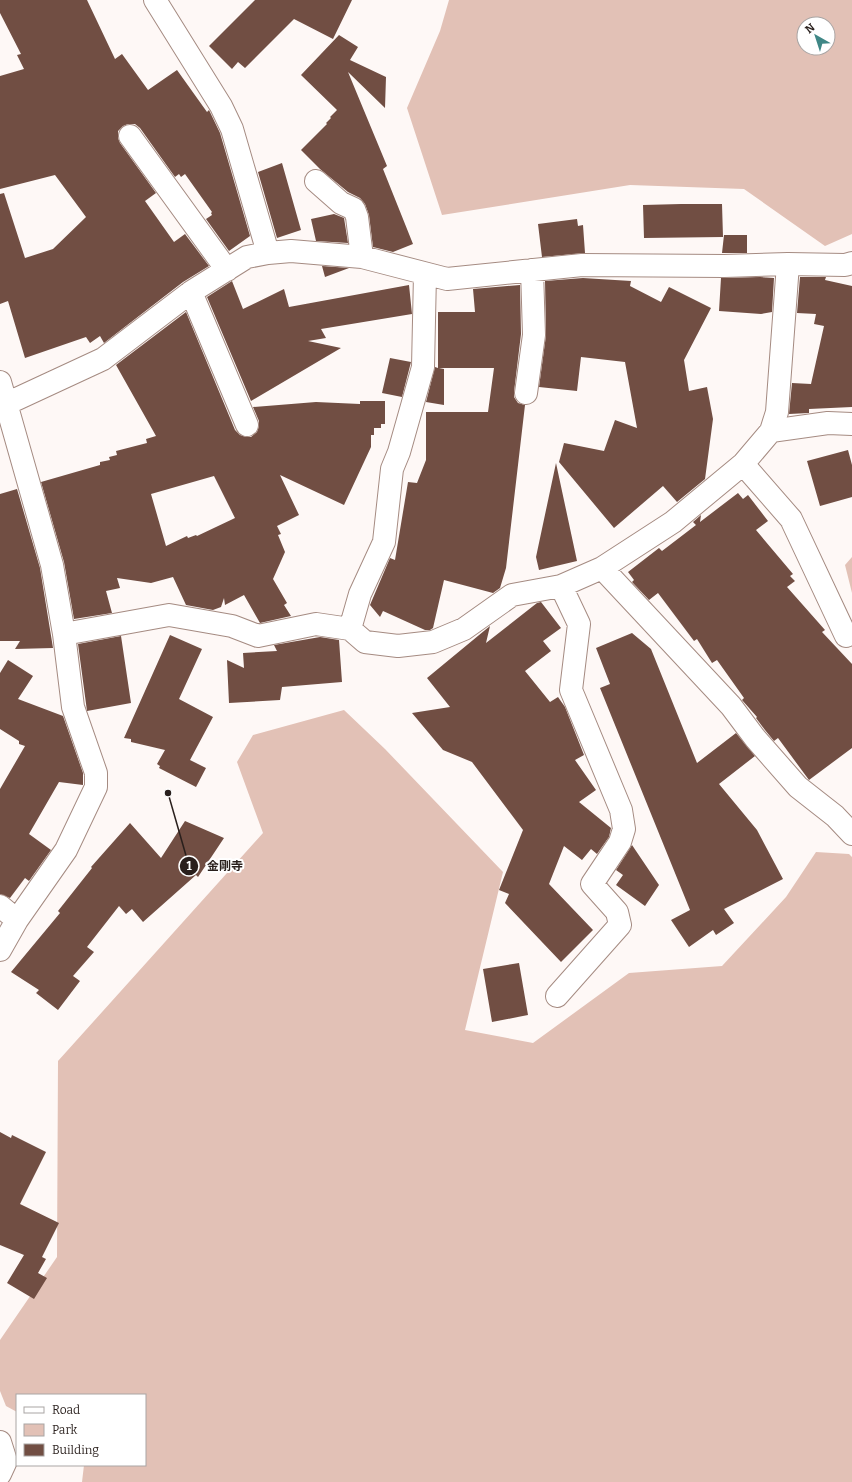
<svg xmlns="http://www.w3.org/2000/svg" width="852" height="1482" font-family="Bitter,'Noto Sans JP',serif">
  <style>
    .green { fill: #e2c1b6; fill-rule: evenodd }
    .building { fill: #714e43; fill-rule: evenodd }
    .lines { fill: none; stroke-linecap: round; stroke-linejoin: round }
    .minor-casing { stroke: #a58b82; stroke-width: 24 }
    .minor { stroke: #fff; stroke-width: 22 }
    .leader { fill: none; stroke: #291f1c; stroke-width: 1.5 }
    .callout-dot { fill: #291f1c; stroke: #fff; stroke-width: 1.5 }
    .mark-label { font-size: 12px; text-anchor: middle; font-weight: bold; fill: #fff }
    .callout-label { font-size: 12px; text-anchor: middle; font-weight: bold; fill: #291f1c; stroke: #fff; stroke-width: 4; stroke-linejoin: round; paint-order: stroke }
  </style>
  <rect width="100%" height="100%" fill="#fef8f6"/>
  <!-- green -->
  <path class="green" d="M449 0H852V234L825 246 744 189 630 185 442 215 407 108 440 31ZM804 24H828V48H804Z
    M852 557V593L845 565Z
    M344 710 385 749 503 872 465 1030 533 1043 629 973 722 966 786 897 816 852 849 854 852 857V1482H82L84 1465H145V1395H17V1412L6 1406 0 1391V1340L57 1257 58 1061 263 833 237 762 253 735Z"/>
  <!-- building -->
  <path class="building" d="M0 0H87L115 59 122 54 148 90 177 70 207 112 209 110 220 133 250 236 229 251 206 219 212 215 211 213 212 212 185 174 181 177 179 174 175 177 140 128 135 124H128L123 126 118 131V138L120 143 156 193 145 201 174 242 185 234 209 266 183 282 104 343 100 336 90 343 86 337 25 358 8 301 0 304V194L4 193 25 258 53 249 86 217 55 175 0 189V76L24 69 17 55 21 54 0 13Z
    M255 0H352L333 39 294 19 245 68 238 62 232 69 209 46Z
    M339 35 358 47 350 60 386 77 385 108 348 72 387 166 383 169 413 244 393 252 373 247 369 215 365 204 360 198 348 192 320 169 301 150 327 124 326 123 331 118 330 117 337 110 301 75Z
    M282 163 301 230 277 238 258 172Z
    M681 204H722L723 237 644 238 643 205Z
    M334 214 344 218 348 243 316 241 311 219Z
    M577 219 578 226 583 225 585 253 542 257 538 224Z
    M724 235H747V253H722Z
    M322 266 349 268 325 277Z
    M760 277 774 278 772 312 761 314 719 311 721 278Z
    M800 277H826L825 280 852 286V407L809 409V413L789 414 792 383 811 384 824 326 814 324 816 314 797 313Z
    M583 278 631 281 630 286 661 302 669 287 711 308 684 360 689 391 707 387 713 419 705 479 677 502 663 486 614 528 559 462 564 443 604 451 615 420 637 428 625 362 581 357 577 391 539 387 546 335 545 281Z
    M232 281 243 309 284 289 289 307 409 285 412 314 321 329 326 338 308 341 341 348 251 401 207 297Z
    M520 285 521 334 514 392V397L518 403 525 405 506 568 500 588 493 593 444 580 433 628 430 630H425L383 611 380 617 370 605 390 558 395 560 408 482 417 483 426 460V412H488L494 368H439L444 369V405L426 402 435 367 438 368V312H475L473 289Z
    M186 312 235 430 240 435 246 437H251L257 432 259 426V421L253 407 316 402 360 404V401H385V424H381V428H374V435H371V447L344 505 280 475 299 515 277 526 281 534 278 535 285 552 273 579 287 603 284 605 291 616 260 623 244 595 225 605 224 598 221 607 213 610 186 605 173 577 151 583 117 578 120 588 106 591 112 613 74 619 64 562 41 482 100 465V462L110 460 109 457 117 455 116 451 147 443 146 439 156 436 116 365ZM214 476 235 518 197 536 196 535 188 538 187 536 166 546 151 494Z
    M390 358 411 362 402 397 382 393Z
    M848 450 852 465V497L820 506 807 461Z
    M556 463 577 561 539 570 536 557Z
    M17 489 40 568 53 648 15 649 20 641H0V494Z
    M738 493 743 499 748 495 768 521 756 530 793 574 790 576 795 581 787 587 825 630 822 632 852 664V748L809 780 778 738 774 741 765 730 756 718 757 717 742 700 744 698 717 660 712 663 697 639 694 641 658 593 649 600 632 582 634 580 628 572 659 548 662 551 696 525 693 522 701 515 700 522Z
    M541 602 561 628 543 641 551 651 525 671 550 702 558 697 565 707 584 755 575 760 596 790 579 802 611 828 609 837 597 854 591 849 582 860 564 846 549 884 593 930 561 962 505 903 509 894 499 890 523 830 472 762 443 750 412 713 450 707 427 678 490 626 486 643 537 603Z
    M632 633 651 649 697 763 736 733 755 756 719 784 757 830 783 879 724 909 734 923 716 935 713 930 689 947 671 920 690 910 600 688 610 684 596 648Z
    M170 635 202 649 179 699 213 717 190 760 206 768 196 787 159 768 160 766 157 764 165 750 131 742V739L124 738Z
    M121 636 131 703 87 711 78 644Z
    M320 637 339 640 342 682 282 687 280 700 229 703 227 660 244 668 243 653 277 651 274 645Z
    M8 660 33 676 18 699 63 716 83 773V785L59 782 29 834 51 850 29 881 25 878 10 898 0 894V789L25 746 19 744V741L0 729V673Z
    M185 821 224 838 198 877 196 875 143 922 132 909 126 914 119 906 87 947 94 952 73 976 80 981 58 1010 36 993 39 990 11 972 60 913 58 911 92 868 91 867 130 823 161 858Z
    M632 845 659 885 645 906 616 885 623 875 616 870Z
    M519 963 528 1015 492 1022 483 969Z
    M0 1132 11 1138 12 1135 46 1152 20 1204 59 1223 42 1257 46 1259 38 1273 47 1278 34 1299 7 1283 24 1255 0 1245Z"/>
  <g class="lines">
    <defs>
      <path id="minor" d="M155 0 221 106 232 129 268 253
        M130 136 227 270
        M316 181 341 203 354 209 357 217 362 257
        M788 264 845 265 852 263
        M191 292 247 425
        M0 382 52 565 64 634 73 707 96 773V787L66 850 17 920 0 950
        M526 393 534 335 532 270
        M6 404 103 359 191 292 247 257 268 253 291 251 362 257 447 279 582 265 724 266 788 264 777 412 771 431 743 464 673 522 602 568 561 586 512 595 464 629 433 642 398 646 365 642 350 629 316 624 258 636 232 626 169 615 64 634
        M771 431 828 423 852 424
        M743 464 791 519 846 636
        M602 568 731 706 755 738 798 787 835 816 852 834
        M350 629 360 594 384 542 392 469 399 452 423 367 425 274
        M0 906 17 920
        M557 996 620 925 617 912 592 884 620 842 624 829 621 810 571 690 579 624 561 586
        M0 1442 6 1461 0 1474"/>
    </defs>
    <!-- minor casing -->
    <use href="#minor" class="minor-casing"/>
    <!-- minor -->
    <use href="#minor" class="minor"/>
  </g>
  <!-- callouts -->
  <path class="leader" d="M168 793L189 866"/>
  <g class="callout-dot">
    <circle cx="168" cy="793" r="4"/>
    <circle cx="189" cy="866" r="10"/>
  </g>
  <g class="mark-label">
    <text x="189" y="870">1</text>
  </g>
  <g class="callout-label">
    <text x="225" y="870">金剛寺</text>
  </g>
  <!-- legend -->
  <rect x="16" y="1394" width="130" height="72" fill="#ffffff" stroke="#a9a5a4"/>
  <rect x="24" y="1407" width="20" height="6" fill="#ffffff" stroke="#a9a5a4"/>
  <text x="52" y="1414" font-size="12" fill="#291f1c">Road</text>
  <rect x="24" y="1424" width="20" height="12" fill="#e2c1b6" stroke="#a9a5a4"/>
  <text x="52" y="1434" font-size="12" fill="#291f1c">Park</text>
  <rect x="24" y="1444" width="20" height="12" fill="#714e43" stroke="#a9a5a4"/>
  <text x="52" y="1454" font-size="12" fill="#291f1c">Building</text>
  <!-- north arrow -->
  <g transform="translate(816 36) rotate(321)"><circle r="19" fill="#ffffff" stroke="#a9a5a4"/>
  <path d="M0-3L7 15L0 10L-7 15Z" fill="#3f8786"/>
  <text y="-6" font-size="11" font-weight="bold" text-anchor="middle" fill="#291f1c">N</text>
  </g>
</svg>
